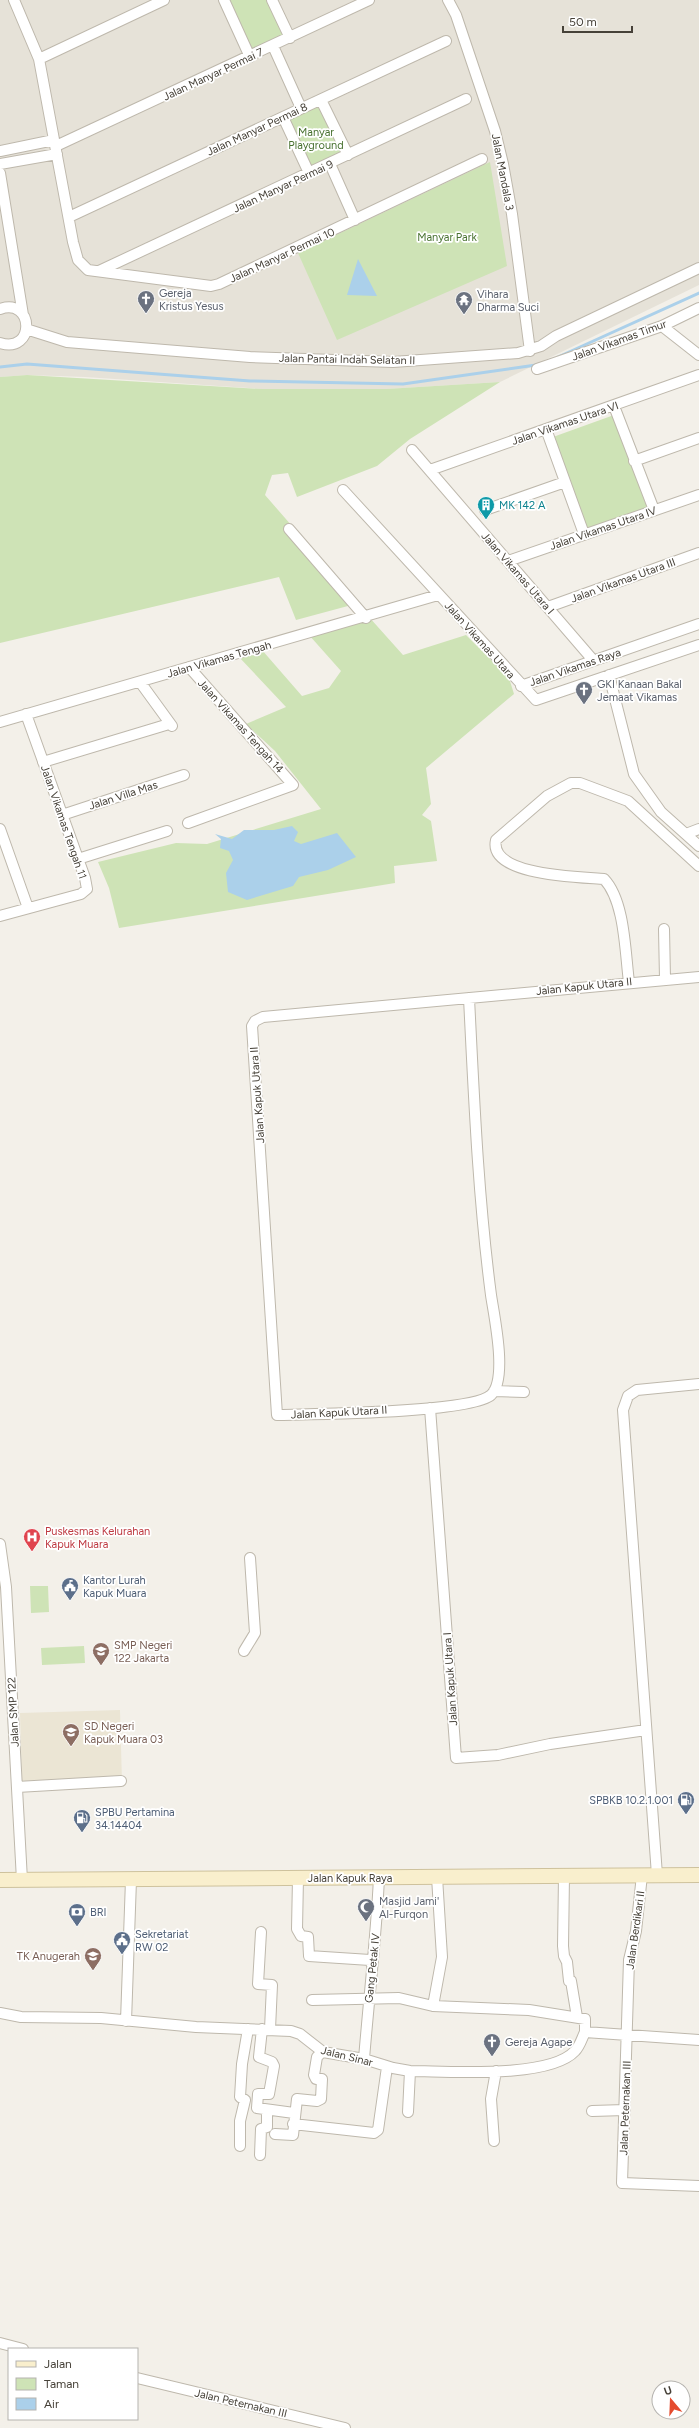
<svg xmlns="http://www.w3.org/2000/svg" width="699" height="2428" font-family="Figtree,sans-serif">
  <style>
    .residential { fill: #e6e2d8 }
    .education { fill: #ebe5d4 }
    .green { fill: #cee3b6 }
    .water { fill: #abd0ea }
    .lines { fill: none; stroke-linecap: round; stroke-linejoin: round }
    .stream { stroke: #abd0ea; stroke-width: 3 }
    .minor-casing { stroke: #beb8ac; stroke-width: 12 }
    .secondary-casing { stroke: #cec29d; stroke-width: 16 }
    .minor { stroke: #fff; stroke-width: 10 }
    .secondary { stroke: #f9efcd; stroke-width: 14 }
    .labels { text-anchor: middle; stroke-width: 3.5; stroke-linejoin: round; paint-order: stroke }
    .street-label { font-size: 11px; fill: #464138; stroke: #fff }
    .park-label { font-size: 11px; fill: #497231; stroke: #fff }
    .worship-label { font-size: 11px; fill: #5b616d; stroke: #fff; text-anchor: start }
    .culture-label { font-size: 11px; fill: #0d838f; stroke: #fff; text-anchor: start }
    .health-label { font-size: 11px; fill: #be3a42; stroke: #fff; text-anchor: start }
    .service-label { font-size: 11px; fill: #4e5e75; stroke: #fff; text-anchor: start }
    .education-label { font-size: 11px; fill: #785e54; stroke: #fff; text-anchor: start }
  </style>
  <rect width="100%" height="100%" fill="#f3f0e9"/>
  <!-- residential -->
  <path class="residential" d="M0 0H699V285L500 382 386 389H262L85 377 27 375 0 377Z"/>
  <!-- education -->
  <path class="education" d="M120 1710 122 1782 22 1785 20 1713Z"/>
  <!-- green -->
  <path class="green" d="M224 0H272L290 38 250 57Z
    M320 102 345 154 313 169 308 166 286 117Z
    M490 162 507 266 337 340 298 253Z
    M27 375 262 389H386L500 382 410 439 377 466 297 497 288 473 272 475 265 495 359 603 296 620 279 577 0 643V377Z
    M614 415 648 510 587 532 553 437Z
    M369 617 403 655 466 635 509 678 514 694 426 768 431 804 422 815 431 821 437 861 394 866 395 883 119 928 109 888 98 862 176 843 207 844 321 809 275 751 246 724 286 707 239 657 262 650 302 696 329 688 341 671 309 635Z
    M30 1586H48L49 1612 31 1613Z
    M84 1646 85 1663 42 1665 41 1648Z"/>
  <!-- water -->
  <path class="water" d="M358 259 377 296 347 295Z
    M292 826 298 832 294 841 301 844 337 833 356 857 328 870 299 877 293 886 247 900 228 892 226 873 233 860 229 851 220 848 221 839 215 834 232 839 244 830H274Z"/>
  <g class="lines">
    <!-- stream -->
    <path class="stream" d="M558 357 699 293
      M0 367 27 364 250 381 403 384 536 365"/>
    <defs>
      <path id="minor" d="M14 0 39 59 73 242 78 260 88 270 211 286 219 284 482 159
        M224 0 250 57
        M272 0 290 38
        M448 0 456 15 495 131 503 164 512 214 530 351
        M273 46 301 108
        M39 59 164 0
        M321 100 348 155
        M283 117 309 173
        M56 146 369 0
        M0 151 54 140
        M0 164 57 154
        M330 164 355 220
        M0 173 23 315
        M69 217 446 41
        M99 271 466 99
        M0 309C34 297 36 354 0 343
        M662 326 699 355
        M26 329 67 342 250 357 393 362 518 353 541 346 556 336 699 268
        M537 369 662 326 699 308
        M614 406 654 510
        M546 429 584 534
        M412 450 593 660
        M634 461 699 438
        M430 470 699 375
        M343 490 536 700 699 645
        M485 510 565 482
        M289 529 366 618
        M508 561 699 495
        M548 607 699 553
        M609 675 634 774 661 812 699 846
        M140 682 172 726
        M521 686 699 624
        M0 722 438 595
        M43 762 169 724
        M62 815 184 775
        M188 823 293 785 189 667
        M0 829 28 908
        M686 834 699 829
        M78 859 167 831
        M0 916 81 894 87 889 85 878 26 714
        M664 929 665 979
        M629 982C625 952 625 901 604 879 581 877 488 876 496 840L547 796 571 783H580L628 801 699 866
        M469 998C474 1098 478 1196 491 1295 494 1316 508 1379 491 1395 471 1413 312 1414 277 1415L252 1026 255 1021 263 1017 699 977
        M494 1391 524 1392
        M430 1408 456 1758 498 1755 550 1744 646 1730
        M0 1544 6 1587 22 1880
        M244 1651 255 1633 250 1558
        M17 1787 121 1781
        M642 1875 636 1931 629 1960 622 2183 699 2186
        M657 1875 623 1410 628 1396 637 1390 699 1384
        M564 1876 563 1946 564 1956 567 1962 569 1981H571L577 2017
        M298 1878 297 1929 301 1936 308 1937 309 1956 370 1960 371 1963
        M261 1932 258 1984 272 1985 270 2029
        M312 2000 399 1998 433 2006 529 2010 585 2019V2032
        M433 2006 442 1957 437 1877
        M0 2013 21 2017 101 2018 196 2027 291 2031 300 2034 323 2052 364 2059 393 2068 410 2071C448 2071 549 2079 575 2051 580 2046 582 2038 585 2032L699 2040
        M126 2021 131 1880
        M262 2029 259 2057 272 2062 274 2066 269 2094H258L257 2108 294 2113
        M364 2059C369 1997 376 1939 379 1878
        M592 2111 625 2110
        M408 2112 410 2071
        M293 2124 374 2133 378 2130 387 2067
        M275 2134 293 2135 297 2099 317 2101 321 2099 322 2079H316L314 2075 317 2057 322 2052
        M494 2141 491 2099 496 2071
        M240 2146V2121L245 2100 240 2097 242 2064 248 2029
        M260 2155 261 2129 267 2127V2110
        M0 2343 23 2349
        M137 2378 345 2428"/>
      <path id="secondary" d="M0 1880 699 1875"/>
    </defs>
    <!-- minor casing -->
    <use href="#minor" class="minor-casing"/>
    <!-- secondary casing -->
    <use href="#secondary" class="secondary-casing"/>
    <!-- minor -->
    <use href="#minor" class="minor"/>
    <!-- secondary -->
    <use href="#secondary" class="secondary"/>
  </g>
  <!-- icons -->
  <defs>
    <symbol id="church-pin" viewBox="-11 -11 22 30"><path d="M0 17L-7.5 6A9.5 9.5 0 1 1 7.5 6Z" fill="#6b7280" stroke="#fff"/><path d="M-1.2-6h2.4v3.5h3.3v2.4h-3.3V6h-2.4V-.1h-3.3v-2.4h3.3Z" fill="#fff"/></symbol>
    <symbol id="temple-pin" viewBox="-11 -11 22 30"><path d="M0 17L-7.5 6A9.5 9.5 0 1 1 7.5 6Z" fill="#6b7280" stroke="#fff"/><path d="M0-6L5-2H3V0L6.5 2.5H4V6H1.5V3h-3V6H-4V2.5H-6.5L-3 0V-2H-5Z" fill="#fff"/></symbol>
    <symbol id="building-pin" viewBox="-11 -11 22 30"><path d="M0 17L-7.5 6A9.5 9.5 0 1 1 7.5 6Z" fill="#0f9aa8" stroke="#fff"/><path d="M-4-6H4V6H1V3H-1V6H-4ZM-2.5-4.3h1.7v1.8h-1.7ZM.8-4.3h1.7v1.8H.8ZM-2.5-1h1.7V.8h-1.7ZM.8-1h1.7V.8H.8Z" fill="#fff"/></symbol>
    <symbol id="hospital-pin" viewBox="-11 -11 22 30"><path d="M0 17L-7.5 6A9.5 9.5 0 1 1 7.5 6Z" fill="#e0444e" stroke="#fff"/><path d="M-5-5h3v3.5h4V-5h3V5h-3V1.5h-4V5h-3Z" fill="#fff"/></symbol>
    <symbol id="civic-pin" viewBox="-11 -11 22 30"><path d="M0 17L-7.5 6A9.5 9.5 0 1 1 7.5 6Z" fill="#5c6f8a" stroke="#fff"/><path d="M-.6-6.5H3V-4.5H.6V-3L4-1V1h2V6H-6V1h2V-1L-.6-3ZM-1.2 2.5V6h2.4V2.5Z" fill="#fff"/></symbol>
    <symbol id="school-pin" viewBox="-11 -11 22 30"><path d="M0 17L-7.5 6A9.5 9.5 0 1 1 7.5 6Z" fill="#8d6e63" stroke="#fff"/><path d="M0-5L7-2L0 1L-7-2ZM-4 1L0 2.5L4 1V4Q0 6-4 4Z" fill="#fff"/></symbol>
    <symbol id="fuel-pin" viewBox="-11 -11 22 30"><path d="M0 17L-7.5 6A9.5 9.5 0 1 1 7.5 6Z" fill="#5c6f8a" stroke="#fff"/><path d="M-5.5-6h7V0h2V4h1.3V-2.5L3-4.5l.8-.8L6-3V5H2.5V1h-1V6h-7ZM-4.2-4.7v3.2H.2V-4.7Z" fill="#fff"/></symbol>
    <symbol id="mosque-pin" viewBox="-11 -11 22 30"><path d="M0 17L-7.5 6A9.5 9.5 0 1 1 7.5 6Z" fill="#6b7280" stroke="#fff"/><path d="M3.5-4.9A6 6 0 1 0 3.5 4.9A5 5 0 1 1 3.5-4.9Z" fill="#fff"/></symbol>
    <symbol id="bank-pin" viewBox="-11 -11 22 30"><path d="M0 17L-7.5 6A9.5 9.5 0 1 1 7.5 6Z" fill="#5c6f8a" stroke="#fff"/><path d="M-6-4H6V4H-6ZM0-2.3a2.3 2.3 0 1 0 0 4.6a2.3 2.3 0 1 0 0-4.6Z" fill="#fff"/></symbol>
  </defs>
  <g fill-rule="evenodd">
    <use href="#church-pin" x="136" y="289" width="20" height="27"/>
    <use href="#temple-pin" x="454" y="290" width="20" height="27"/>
    <use href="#building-pin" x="476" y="495" width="20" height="27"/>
    <use href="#church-pin" x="574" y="680" width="20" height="27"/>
    <use href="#hospital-pin" x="22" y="1527" width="20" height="27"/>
    <use href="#civic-pin" x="60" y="1576" width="20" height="27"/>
    <use href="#school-pin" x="91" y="1641" width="20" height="27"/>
    <use href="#school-pin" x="61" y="1722" width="20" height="27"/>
    <use href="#fuel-pin" x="676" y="1790" width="20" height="27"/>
    <use href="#fuel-pin" x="72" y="1808" width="20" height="27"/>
    <use href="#mosque-pin" x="356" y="1897" width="20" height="27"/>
    <use href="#bank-pin" x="67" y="1902" width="20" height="27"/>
    <use href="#civic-pin" x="112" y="1930" width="20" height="27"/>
    <use href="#school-pin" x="83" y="1946" width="20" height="27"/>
    <use href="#church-pin" x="482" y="2032" width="20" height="27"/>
  </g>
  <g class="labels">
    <!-- street labels -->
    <g class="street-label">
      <text transform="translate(213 74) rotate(-25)" y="4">Jalan Manyar Permai 7</text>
      <text transform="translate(257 129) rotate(-25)" y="4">Jalan Manyar Permai 8</text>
      <text transform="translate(503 172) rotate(79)" y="4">Jalan Mandala 3</text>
      <text transform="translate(283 186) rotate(-25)" y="4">Jalan Manyar Permai 9</text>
      <text transform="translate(282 255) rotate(-25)" y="4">Jalan Manyar Permai 10</text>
      <text transform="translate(619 340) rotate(-20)" y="4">Jalan Vikamas Timur</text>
      <text transform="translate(347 359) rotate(1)" y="4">Jalan Pantai Indah Selatan II</text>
      <text transform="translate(565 423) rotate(-19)" y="4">Jalan Vikamas Utara VI</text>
      <text transform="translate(603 528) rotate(-19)" y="4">Jalan Vikamas Utara IV</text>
      <text transform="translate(518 573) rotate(49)" y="4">Jalan Vikamas Utara I</text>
      <text transform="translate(623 580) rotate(-20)" y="4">Jalan Vikamas Utara III</text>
      <text transform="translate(480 640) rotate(48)" y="4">Jalan Vikamas Utara</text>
      <text transform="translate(219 659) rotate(-16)" y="4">Jalan Vikamas Tengah</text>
      <text transform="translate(575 667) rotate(-19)" y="4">Jalan Vikamas Raya</text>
      <text transform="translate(241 726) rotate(48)" y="4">Jalan Vikamas Tengah 14</text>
      <text transform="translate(123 795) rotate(-18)" y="4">Jalan Villa Mas</text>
      <text transform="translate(64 822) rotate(71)" y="4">Jalan Vikamas Tengah 11</text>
      <text transform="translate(584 986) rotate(-6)" y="4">Jalan Kapuk Utara II</text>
      <text transform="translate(257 1095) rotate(-94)" y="4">Jalan Kapuk Utara II</text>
      <text transform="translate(339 1412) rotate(-3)" y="4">Jalan Kapuk Utara II</text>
      <text transform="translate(450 1679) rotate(-94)" y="4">Jalan Kapuk Utara I</text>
      <text transform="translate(13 1712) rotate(-93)" y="4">Jalan SMP 122</text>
      <text x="350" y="1882">Jalan Kapuk Raya</text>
      <text transform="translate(635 1930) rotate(-82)" y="4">Jalan Berdikari II</text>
      <text transform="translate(372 1968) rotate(-84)" y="4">Gang Petak IV</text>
      <text transform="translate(347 2056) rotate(14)" y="4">Jalan Sinar</text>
      <text transform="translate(625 2108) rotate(-88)" y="4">Jalan Peternakan III</text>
      <text transform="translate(241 2403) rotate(13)" y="4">Jalan Peternakan III</text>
    </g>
    <!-- park labels -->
    <g class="park-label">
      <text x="316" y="136">Manyar<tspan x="316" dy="13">Playground</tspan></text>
      <text x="447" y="241">Manyar Park</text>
    </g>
    <!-- worship labels -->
    <g class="worship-label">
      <text x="159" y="297">Gereja<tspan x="159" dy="13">Kristus Yesus</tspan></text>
      <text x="477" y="298">Vihara<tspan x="477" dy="13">Dharma Suci</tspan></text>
      <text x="597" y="688">GKI Kanaan Bakal<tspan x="597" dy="13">Jemaat Vikamas</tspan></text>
      <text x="379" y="1905">Masjid Jami'<tspan x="379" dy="13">Al-Furqon</tspan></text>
      <text x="505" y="2046">Gereja Agape</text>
    </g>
    <!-- culture labels -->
    <g class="culture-label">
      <text x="499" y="509">MK 142 A</text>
    </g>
    <!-- health labels -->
    <g class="health-label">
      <text x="45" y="1535">Puskesmas Kelurahan<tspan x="45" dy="13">Kapuk Muara</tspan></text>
    </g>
    <!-- service labels -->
    <g class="service-label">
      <text x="83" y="1584">Kantor Lurah<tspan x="83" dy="13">Kapuk Muara</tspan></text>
      <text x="673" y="1804" text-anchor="end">SPBKB 10.2.1.001</text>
      <text x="95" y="1816">SPBU Pertamina<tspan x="95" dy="13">34.14404</tspan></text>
      <text x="90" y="1916">BRI</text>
      <text x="135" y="1938">Sekretariat<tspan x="135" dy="13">RW 02</tspan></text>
    </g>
    <!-- education labels -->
    <g class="education-label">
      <text x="114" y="1649">SMP Negeri<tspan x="114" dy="13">122 Jakarta</tspan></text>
      <text x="84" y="1730">SD Negeri<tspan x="84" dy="13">Kapuk Muara 03</tspan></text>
      <text x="80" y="1960" text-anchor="end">TK Anugerah</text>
    </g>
  </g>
  <!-- legend -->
  <rect x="8" y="2348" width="130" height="72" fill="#ffffff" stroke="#b5b3af"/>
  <rect x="16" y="2361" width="20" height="6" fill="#f9efcd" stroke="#b5b3af"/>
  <text x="44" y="2368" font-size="12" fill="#464138">Jalan</text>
  <rect x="16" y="2378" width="20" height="12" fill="#cee3b6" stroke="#b5b3af"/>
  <text x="44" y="2388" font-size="12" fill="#464138">Taman</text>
  <rect x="16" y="2398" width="20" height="12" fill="#abd0ea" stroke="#b5b3af"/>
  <text x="44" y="2408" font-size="12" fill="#464138">Air</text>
  <!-- north arrow -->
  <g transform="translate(671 2400) rotate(341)"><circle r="19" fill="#ffffff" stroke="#b5b3af"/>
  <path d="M0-3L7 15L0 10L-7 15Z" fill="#e54b2e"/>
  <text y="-6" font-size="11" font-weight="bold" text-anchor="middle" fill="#464138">U</text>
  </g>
  <!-- scale -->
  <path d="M563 26v6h69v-6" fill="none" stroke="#464138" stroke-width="2"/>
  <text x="569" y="26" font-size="12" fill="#464138" stroke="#ffffff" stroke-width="3" paint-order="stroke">50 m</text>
</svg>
